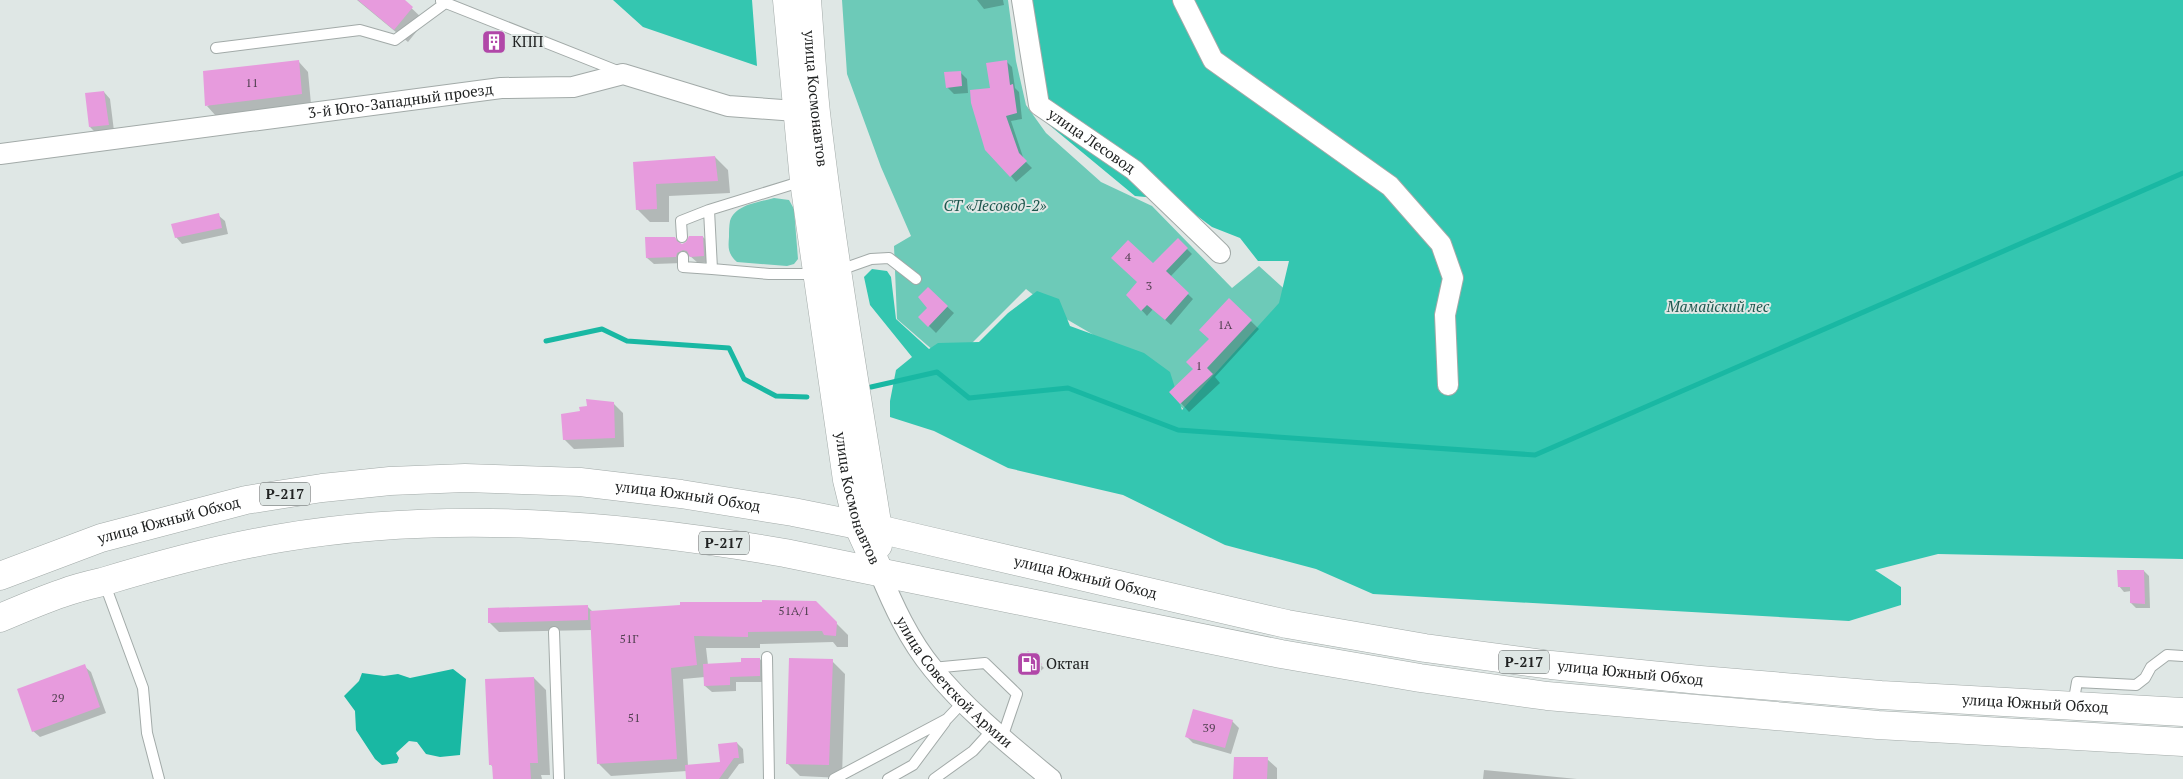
<svg xmlns="http://www.w3.org/2000/svg" width="2183" height="779" font-family="'PT Serif',serif">
  <style>
    .green { fill: #6dcab8 }
    .forest { fill: #34c6b0 }
    .water { fill: #19b8a3 }
    .shadow { fill: #0003 }
    .lines { fill: none; stroke-linecap: round; stroke-linejoin: round }
    .stream { stroke: #19b8a3; stroke-width: 5 }
    .building { fill: #e79bdd }
    .lane-casing { stroke: #a2aaa8; stroke-width: 12 }
    .street-casing { stroke: #a2aaa8; stroke-width: 22 }
    .primary-casing { stroke: #a2aaa8; stroke-width: 29 }
    .lane { stroke: #fff; stroke-width: 10 }
    .street { stroke: #fff; stroke-width: 20 }
    .primary { stroke: #fff; stroke-width: 28 }
    .labels { text-anchor: middle; stroke-width: 4; stroke-linejoin: round; paint-order: stroke }
    .number-label { font-size: 12px; fill: #524051 }
    .shield { fill: #dfe7e5; stroke: #595d5c; stroke-width: 1 }
    .shield-label { font-size: 14px; font-weight: bold; fill: #202222 }
    .poi-label { font-size: 15px; fill: #202222; stroke: #dfe7e5; text-anchor: start }
    .street-label { font-size: 15px; fill: #202222; stroke: #dfe7e5 }
    .park-label { font-size: 15px; font-style: italic; fill: #1e574e; stroke: #dfe7e5 }
  </style>
  <rect width="100%" height="100%" fill="#dfe7e5"/>
  <!-- green -->
  <path class="green" d="M842 0H1008L1016 61 1026 105 1046 133 1101 182 1152 206 1232 288 1259 266 1291 295 1186 411 1092 334 1056 313 1026 289 950 365 897 319 894 246 911 236 881 167 847 74Z
    M774 198 789 200 794 209 798 259 794 264 787 266 737 262C728 254 728 248 729 237 729 232 729 226 730 221 735 204 760 202 774 198Z"/>
  <!-- forest -->
  <path class="forest" d="M613 0H752L757 66 643 27Z
    M1031 0H2183V559L1938 554 1875 570 1901 587V605L1849 621 1373 594 1316 569 1225 545 1123 495 1008 468 934 431 890 417V401L896 370 912 357 870 305 864 277 872 269 887 271 891 277 896 319 929 349 938 343 979 342 1008 313 1037 291 1059 299 1070 326 1144 353 1170 372 1182 410 1279 303 1289 261H1258L1240 238 1212 227 1176 200 1135 196 1048 124Z"/>
  <!-- water -->
  <path class="water" d="M453 669 466 679 460 755 440 757 426 754 417 742 409 741 396 753 399 758 397 763 382 765 375 759 356 730 355 711 344 696 359 681 362 673 384 676 398 674 410 678Z"/>
  <!-- shadow -->
  <path class="shadow" d="M357 0H403L425 21 408 42Z
    M977 0H1003L1004 5 984 9Z
    M1006 61 1012 67 1015 88 1019 92 1022 119 1011 121 1024 160 1032 168 1016 182 1011 176 991 89Z
    M299 62 308 72 311 104 216 116 207 106Z
    M960 72 967 79 968 93 954 94 947 87Z
    M104 92 110 99 114 131 96 133 90 127Z
    M715 157 728 170 730 193 669 196V222H650L637 209 634 163Z
    M218 215 225 221 228 234 182 244 176 237Z
    M703 237 710 244 711 262 698 263 690 256 684 260 683 263 654 264 647 258 675 238 682 245Z
    M1178 240 1192 254 1170 277 1193 299 1171 325 1153 309 1147 316 1128 295Z
    M928 289 954 313 936 333 920 317 928 308Z
    M1229 300 1259 329 1215 377 1220 383 1189 412 1171 392 1195 369Z
    M613 403 623 413 624 447 574 449 564 439 581 412 588 407Z
    M2144 571 2149 576 2150 608H2136L2131 603V591L2124 592 2119 586Z
    M815 602 848 635V647H837L833 642 760 644V648H706L708 665 742 664 760 659 766 666V682H736V691L712 692 705 686V677L683 679 688 766 721 764 737 743 743 749 744 763 739 764 728 779H687V771L611 776 599 764 592 630 499 632 489 622 587 606 593 612Z
    M1028 653 1044 668 1036 675 1021 661Z
    M832 661 845 674 842 778 800 776 787 763Z
    M84 666 91 672 106 713 40 737 33 731Z
    M534 678 546 690 550 775H541L542 779H494L493 767 491 765Z
    M1232 721 1239 728 1231 754 1193 743 1186 736Z
    M1267 759 1277 768V779H1234Z
    M1484 770 1577 779H1483Z"/>
  <g class="lines">
    <!-- stream -->
    <path class="stream" d="M546 341 602 329 627 341 729 348 744 379 776 396 807 397
      M871 387 937 372 969 398 1068 388 1178 430 1535 455 2183 173"/>
  </g>
  <!-- building -->
  <path class="building" d="M358 0H405L413 7 394 30Z
    M299 60 302 94 205 106 203 71Z
    M1007 60 1010 85 1013 84 1017 113 1006 116 1019 153 1027 161 1010 177 985 150 971 103 970 90 990 88 986 63Z
    M961 71 962 86 946 88 944 72Z
    M104 91 109 125 89 127 85 93Z
    M715 156 718 181 656 184 657 209 636 210 633 162Z
    M219 213 222 228 175 238 171 224Z
    M689 236H703L704 256 690 257 687 251 683 250 677 253 676 257 646 258 645 237H675L677 241 682 244 686 242Z
    M1178 238 1188 248 1166 271 1189 293 1165 320 1147 305 1141 311 1126 295 1137 282 1111 258 1128 240 1153 263Z
    M928 287 948 306 928 327 918 317 927 308 918 297Z
    M1229 298 1252 320 1207 368 1213 374 1180 404 1169 392 1193 369 1186 362 1209 339 1199 330Z
    M586 399 614 402 615 438 563 440 561 414 580 411 579 407 587 406Z
    M2117 570H2144L2145 604 2130 603V587H2118Z
    M762 600 816 601 837 622 836 636 824 635 822 631 748 632V637L694 636 697 665 671 668 677 759 597 764 590 611 680 605V602H762Z
    M588 605V620L488 623V608Z
    M1028 651 1042 664 1033 674 1019 661Z
    M741 658H760V676L730 677V685L704 686 703 664 741 662Z
    M789 658 833 659 829 765 786 764Z
    M85 664 100 707 32 732 17 689Z
    M534 677 538 763H530L531 779H493L492 765H489L485 679Z
    M1193 709 1233 720 1225 748 1185 737Z
    M737 742 739 758H734L719 779H686L685 765 720 762 718 744Z
    M1234 757H1268L1267 779H1233Z"/>
  <g class="lines">
    <defs>
      <path id="lane" d="M441 1 620 72
        M216 48 360 30 395 40 444 4
        M803 181 709 210 712 269 769 274H815
        M682 237 681 221 709 210
        M683 257V267L712 269
        M837 271 871 259 889 258 916 279
        M104 582 143 688 147 733 159 779
        M554 632 559 779
        M767 657 769 779
        M932 668 985 663 1017 694 1002 738
        M2073 705 2077 682 2136 685 2145 678 2151 667 2167 655 2183 656
        M834 779 947 719 963 702
        M888 779 913 765 945 722
        M934 779 973 751 993 729"/>
      <g id="street">
        <path id="s1" d="M1022 0 1039 105 1134 170 1220 253"/>
        <path d="M1183 0 1213 60 1390 186 1441 244 1453 278 1445 315 1448 385"/>
        <path id="s2" d="M0 154 501 88 573 87 623 74 728 106 796 111"/>
        <path id="s3" d="M879 571C893 605 909 640 933 669 966 710 1010 745 1051 779"/>
      </g>
      <g id="primary">
        <path id="s4" d="M787 0 804 181 847 480 858 525 879 571"/>
        <path id="s5" d="M807 0C810 38 812 76 816 113 832 252 856 390 878 529V545"/>
        <path id="s6" d="M0 576 101 538 246 500 322 488 390 481 465 478 580 482 681 494 793 512 878 529 1287 624 1425 648 1551 665 1700 680 1881 695 2183 712"/>
        <path d="M0 618C21 609 42 600 63 593 76 588 89 585 102 582 161 564 221 548 281 538 448 510 619 524 785 553L1281 654 1420 678 1547 696 1878 725 2183 742"/>
      </g>
    </defs>
    <!-- lane casing -->
    <use href="#lane" class="lane-casing"/>
    <!-- street casing -->
    <use href="#street" class="street-casing"/>
    <!-- primary casing -->
    <use href="#primary" class="primary-casing"/>
    <!-- lane -->
    <use href="#lane" class="lane"/>
    <!-- street -->
    <use href="#street" class="street"/>
    <!-- primary -->
    <use href="#primary" class="primary"/>
  </g>
  <!-- icons -->
  <defs>
    <symbol id="building-square" viewBox="-11 -11 22 22"><rect x="-9" y="-9" width="18" height="18" rx="4" fill="#b147a8" stroke="#dfe7e5"/><path d="M-4-6H4V6H1V3H-1V6H-4ZM-2.5-4.3h1.7v1.8h-1.7ZM.8-4.3h1.7v1.8H.8ZM-2.5-1h1.7V.8h-1.7ZM.8-1h1.7V.8H.8Z" fill="#fff"/></symbol>
    <symbol id="fuel-square" viewBox="-11 -11 22 22"><rect x="-9" y="-9" width="18" height="18" rx="4" fill="#b147a8" stroke="#dfe7e5"/><path d="M-5.5-6h7V0h2V4h1.3V-2.5L3-4.5l.8-.8L6-3V5H2.5V1h-1V6h-7ZM-4.2-4.7v3.2H.2V-4.7Z" fill="#fff"/></symbol>
  </defs>
  <g fill-rule="evenodd">
    <use href="#building-square" x="480" y="28" width="28" height="28"/>
    <use href="#fuel-square" x="1015" y="650" width="28" height="28"/>
  </g>
  <g class="labels">
    <!-- number labels -->
    <g class="number-label">
      <text x="252" y="87">11</text>
      <text x="1128" y="261">4</text>
      <text x="1149" y="290">3</text>
      <text x="1225" y="329">1А</text>
      <text x="1199" y="370">1</text>
      <text x="794" y="615">51А/1</text>
      <text x="629" y="643">51Г</text>
      <text x="58" y="702">29</text>
      <text x="634" y="722">51</text>
      <text x="1209" y="732">39</text>
    </g>
    <!-- shield labels -->
    <g class="shield">
      <rect x="260" y="482.5" width="50" height="23" rx="4"/>
      <rect x="699" y="531.5" width="50" height="23" rx="4"/>
      <rect x="1499" y="650.5" width="50" height="23" rx="4"/>
    </g>
    <g class="shield-label">
      <text x="285" y="499">Р-217</text>
      <text x="724" y="548">Р-217</text>
      <text x="1524" y="667">Р-217</text>
    </g>
    <!-- poi labels -->
    <g class="poi-label">
      <text x="512" y="47">КПП</text>
      <text x="1046" y="669">Октан</text>
    </g>
    <!-- street labels -->
    <g class="street-label">
      <text dy="5" stroke="none"><textPath href="#s5" startOffset="99">улица Космонавтов</textPath></text>
      <text dy="5" stroke="none"><textPath href="#s2" startOffset="404">3-й Юго-Западный проезд</textPath></text>
      <text dy="5" stroke="none"><textPath href="#s1" startOffset="170">улица Лесовод</textPath></text>
      <text dy="5" stroke="none"><textPath href="#s6" startOffset="702">улица Южный Обход</textPath></text>
      <text dy="5" stroke="none"><textPath href="#s4" startOffset="504">улица Космонавтов</textPath></text>
      <text dy="5" stroke="none"><textPath href="#s6" startOffset="178">улица Южный Обход</textPath></text>
      <text dy="5" stroke="none"><textPath href="#s6" startOffset="1108">улица Южный Обход</textPath></text>
      <text dy="5" stroke="none"><textPath href="#s6" startOffset="1662">улица Южный Обход</textPath></text>
      <text dy="5" stroke="none"><textPath href="#s3" startOffset="136">улица Советской Армии</textPath></text>
      <text dy="5" stroke="none"><textPath href="#s6" startOffset="2068">улица Южный Обход</textPath></text>
    </g>
    <!-- park labels -->
    <g class="park-label">
      <text x="995" y="211">СТ «Лесовод-2»</text>
      <text x="1718" y="312">Мамайский лес</text>
    </g>
  </g>
</svg>
